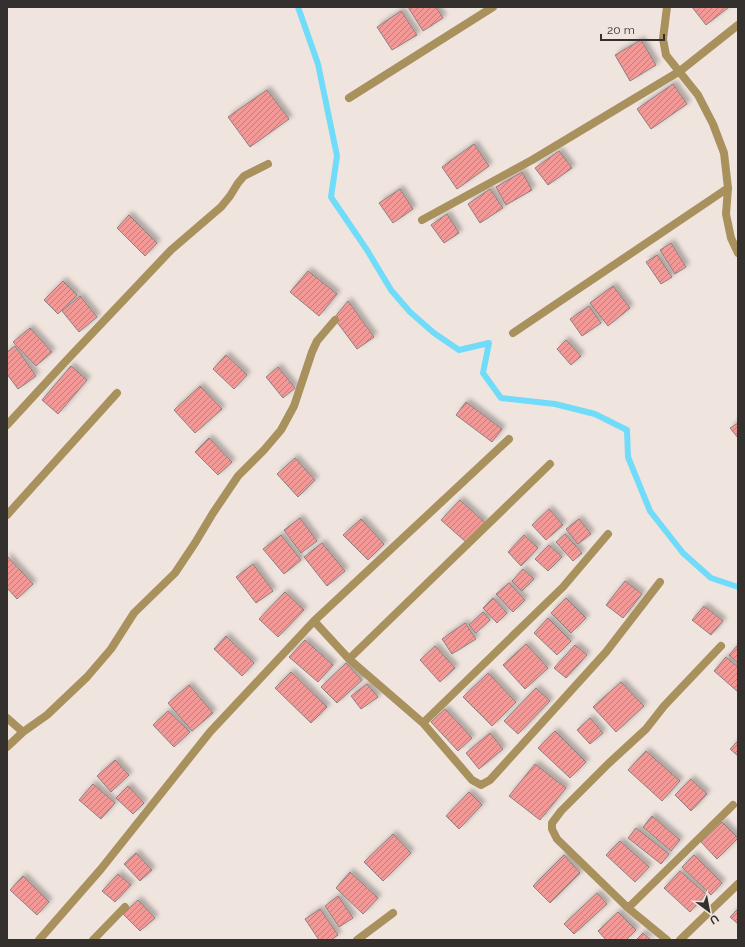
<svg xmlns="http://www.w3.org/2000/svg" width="745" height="947" font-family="Raleway,sans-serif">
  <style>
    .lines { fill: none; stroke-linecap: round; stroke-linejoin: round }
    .stream { stroke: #70dcfa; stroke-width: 6 }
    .building { fill: url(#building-hatch); stroke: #8d8180; filter: url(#shadow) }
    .minor { stroke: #a9915d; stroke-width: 8 }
  </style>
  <defs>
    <pattern id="building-hatch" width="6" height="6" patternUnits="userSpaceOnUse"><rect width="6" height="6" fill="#f29998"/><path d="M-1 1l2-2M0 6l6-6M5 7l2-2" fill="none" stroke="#c57d7c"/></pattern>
    <filter id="shadow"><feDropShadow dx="3.5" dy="-3.5" stdDeviation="2" flood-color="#0004"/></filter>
  </defs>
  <rect width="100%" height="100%" fill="#f0e4de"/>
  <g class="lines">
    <!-- stream -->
    <path class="stream" d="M298 7 318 64 337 156 331 197 367 250 391 290 410 312 434 333 459 350 489 343 483 373 501 398 555 404 595 414 627 430 628 457 650 511 683 553 711 578 738 587"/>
  </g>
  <!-- building -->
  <path class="building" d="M408 7H436L443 18 423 31Z
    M692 7H729L706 25Z
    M401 11 417 35 392 50 377 27Z
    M641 40 656 65 630 81 615 55Z
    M673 84 687 104 651 129 637 109Z
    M267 90 289 119 250 147 228 117Z
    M474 144 489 166 457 189 442 167Z
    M559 151 572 168 548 185 535 168Z
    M522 172 532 190 506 205 496 187Z
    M400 189 413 209 393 223 379 203Z
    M490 189 503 208 480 223 468 204Z
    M447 214 459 233 444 243 431 225Z
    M129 215 157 243 145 256 117 228Z
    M671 243 686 267 675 274 660 250Z
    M657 255 672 277 661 284 646 262Z
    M308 271 337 294 319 316 290 292Z
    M63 281 77 295 58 314 44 300Z
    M613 286 630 308 608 326 590 303Z
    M80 296 97 317 79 332 62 311Z
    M348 301 374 337 357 349 334 318Z
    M589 306 601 323 582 336 570 319Z
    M30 328 52 352 36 366 13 342Z
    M566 340 581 356 571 365 557 349Z
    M15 346 36 376 18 389 7 374V352Z
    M226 355 247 375 234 389 213 369Z
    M71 366 87 380 58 414 42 400Z
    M278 367 295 388 283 398 266 377Z
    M200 386 222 409 195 433 174 410Z
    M466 402 502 429 492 442 456 415Z
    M738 423V438L730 428Z
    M209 438 232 462 218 475 195 452Z
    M295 458 315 480 298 497 277 474Z
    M460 500 485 523 467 543 441 520Z
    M549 509 563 525 546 540 532 525Z
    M300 518 317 541 301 553 284 530Z
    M361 519 384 544 368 560 343 535Z
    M579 519 591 534 578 544 566 529Z
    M565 534 582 553 573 561 556 542Z
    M281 535 301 560 284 574 263 549Z
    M524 535 538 548 521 566 508 552Z
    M322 543 345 571 327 586 304 557Z
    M549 545 562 557 548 571 535 559Z
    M7 556 33 584 17 599 7 588Z
    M253 564 273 591 256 603 236 577Z
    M523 569 534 579 522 591 512 581Z
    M625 581 642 594 623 618 606 605Z
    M509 583 525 600 513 612 496 594Z
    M285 592 304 610 278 637 259 619Z
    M493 598 507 613 497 623 483 608Z
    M566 598 586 618 571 633 551 613Z
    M704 606 723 621 711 635 692 620Z
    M483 612 490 620 476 633 469 625Z
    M548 618 571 641 557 655 534 633Z
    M465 623 476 639 452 654 442 639Z
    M226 636 254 663 242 676 214 649Z
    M305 640 333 665 318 682 289 657Z
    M526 644 548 668 525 689 503 665Z
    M575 645 587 655 566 678 554 668Z
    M738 645V663L729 655Z
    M435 646 455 668 440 682 420 660Z
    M726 657 738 667V692L714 671Z
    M346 663 362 680 337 703 321 687Z
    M291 672 327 707 311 723 275 688Z
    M488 673 516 702 492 726 463 697Z
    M621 682 644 706 616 732 593 707Z
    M367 684 378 697 361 709 351 696Z
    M189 685 213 713 192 731 168 703Z
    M536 688 550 701 518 734 504 721Z
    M445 709 472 738 458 751 431 722Z
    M168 711 190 732 174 747 153 725Z
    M590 718 603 733 590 744 577 730Z
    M555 731 586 762 570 778 538 748Z
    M490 733 503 749 479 769 466 753Z
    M738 741V756L730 749Z
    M646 751 680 781 662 801 628 770Z
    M115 760 129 775 111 792 97 776Z
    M535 764 566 788 540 820 509 796Z
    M691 779 707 794 691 811 675 795Z
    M93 784 115 803 101 819 79 800Z
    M128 786 144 803 133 814 116 798Z
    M469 792 482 805 459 829 446 816Z
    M652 816 680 840 671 851 643 827Z
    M722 822 738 838 717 859 701 842Z
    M636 828 669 854 661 864 628 838Z
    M393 834 411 853 383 881 364 862Z
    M620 841 649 867 635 882 606 855Z
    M136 853 152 870 140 881 124 864Z
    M564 855 580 873 550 903 533 886Z
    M694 855 722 883 711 895 682 867Z
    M680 871 706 894 690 912 664 888Z
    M350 872 378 898 363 914 336 888Z
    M118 874 131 885 115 902 102 891Z
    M23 876 49 902 37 915 10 890Z
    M597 893 607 904 574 934 564 924Z
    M338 896 353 918 339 927 325 906Z
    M138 900 155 918 140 931 123 914Z
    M320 909 338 935 331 940H319L305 919Z
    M738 909V924L730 917Z
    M618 912 636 930 626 940H606L598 931Z
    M643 933 651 940H636Z"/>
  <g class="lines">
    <!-- minor -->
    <path class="minor" d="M667 7 663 39 666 55 698 95 713 124 724 153 728 188 726 214 731 238 738 253
      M349 98 493 7
      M422 220 532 160 680 71 738 25
      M513 333 728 188
      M7 425 65 362 171 250 221 207 230 196 238 183 244 176 268 164
      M7 515 117 393
      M314 621 349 659 423 723 472 780 481 785 490 780 606 652 660 582
      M349 659 550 464
      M7 718 23 732
      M423 723 563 587 608 534
      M7 747 23 732 47 715 87 677 111 649 134 613 175 573 195 543 213 513 238 476 264 450 281 430 294 406 312 352 317 341 335 320
      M628 908 733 805
      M39 940 101 869 210 732 314 621 509 439
      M93 940 125 907
      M357 940 393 913
      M667 940 628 908 557 839 552 829V823L561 811 608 764 646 729 664 706 721 646
      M680 940 738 884"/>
  </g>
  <!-- border -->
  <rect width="745" height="947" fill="none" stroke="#34302e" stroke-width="16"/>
  <!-- north arrow -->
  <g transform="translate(709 911) rotate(148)" stroke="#f0e4de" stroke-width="3" paint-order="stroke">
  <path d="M0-3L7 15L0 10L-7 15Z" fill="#34302e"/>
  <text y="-6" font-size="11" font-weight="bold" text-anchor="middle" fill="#34302e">U</text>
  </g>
  <!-- scale -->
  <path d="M601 34v6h63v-6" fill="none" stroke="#34302e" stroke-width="2"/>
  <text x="607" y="34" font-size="12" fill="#34302e" stroke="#f0e4de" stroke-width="3" paint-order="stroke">20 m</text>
</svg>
